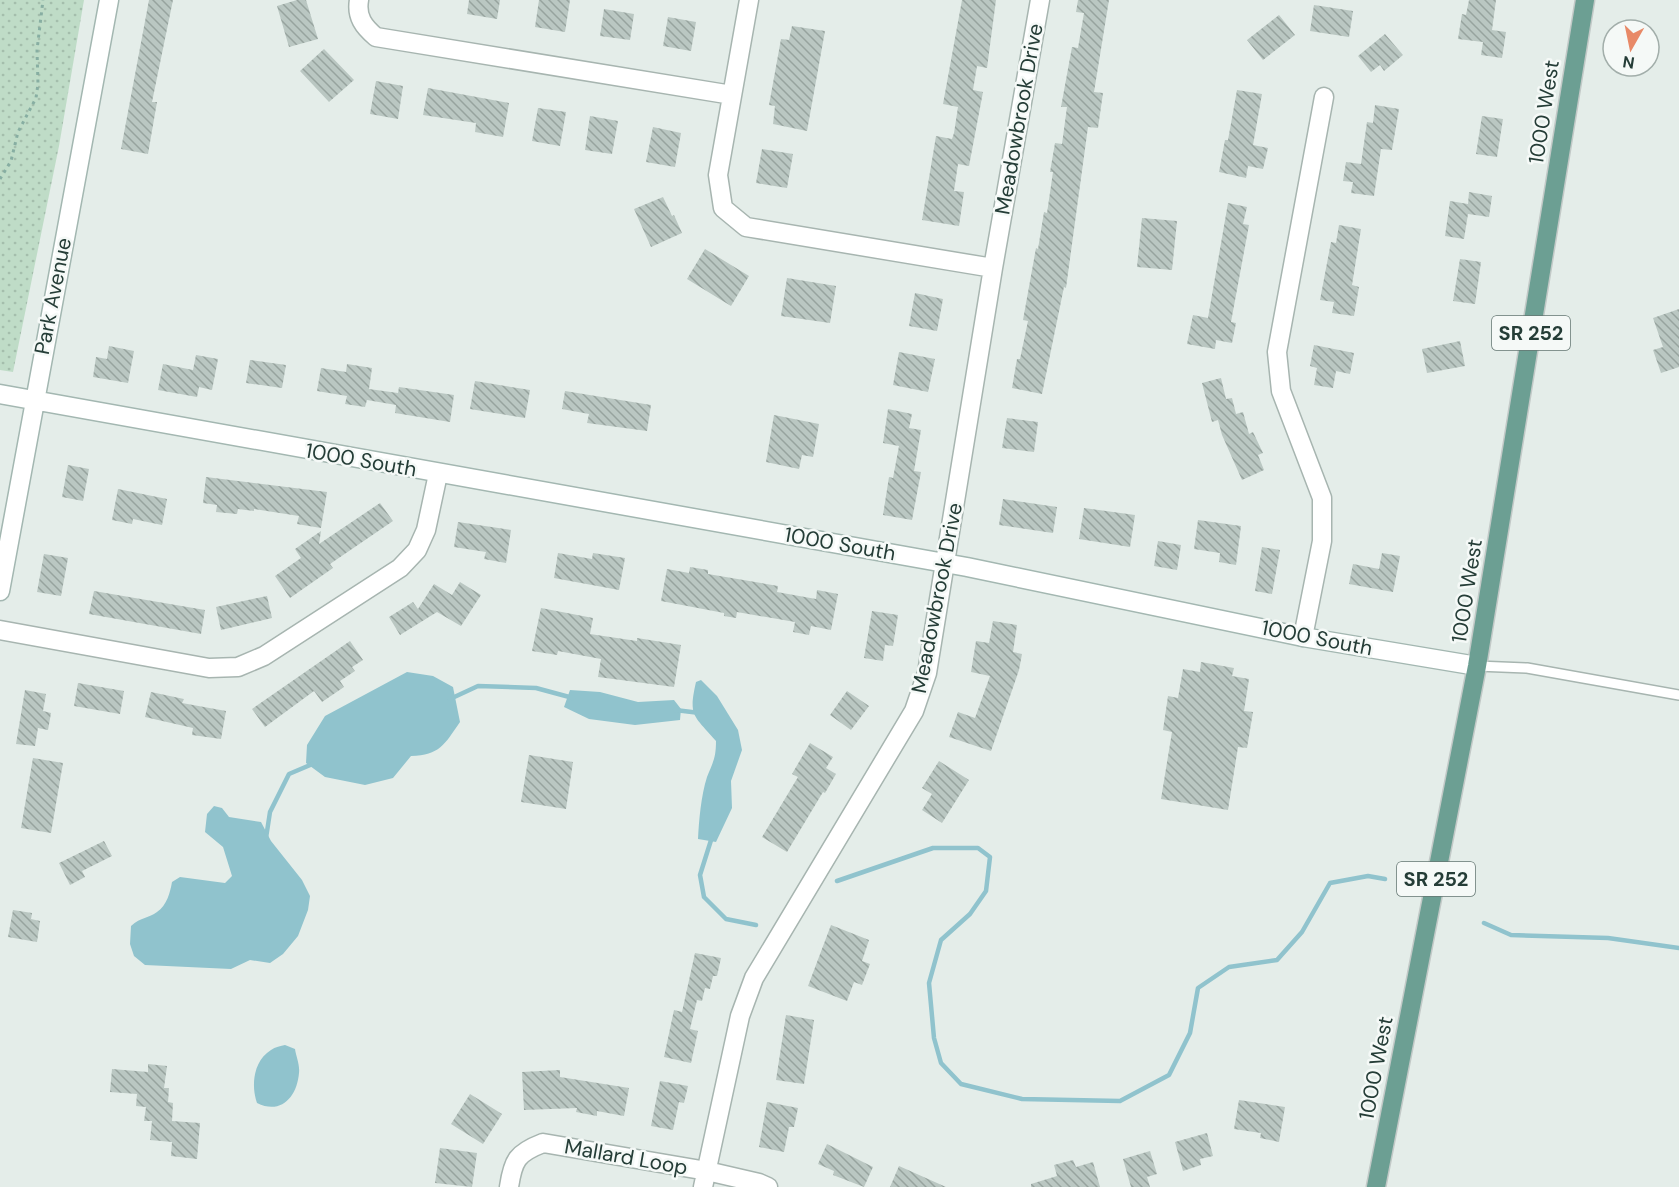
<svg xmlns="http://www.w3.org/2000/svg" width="1679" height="1187" font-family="'DM Sans',sans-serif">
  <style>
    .grass { fill: url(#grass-dots) }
    .water { fill: #90c3cd }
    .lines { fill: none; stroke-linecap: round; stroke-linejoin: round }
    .stream { stroke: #90c3cd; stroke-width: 4.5 }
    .building { fill: url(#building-back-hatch) }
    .lane-casing { stroke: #a7b5b0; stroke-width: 12 }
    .street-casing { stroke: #a7b5b0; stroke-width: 21 }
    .secondary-casing { stroke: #a3b7b1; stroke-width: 21 }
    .primary-casing { stroke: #c2c9c7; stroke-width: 21 }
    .path { stroke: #87aea2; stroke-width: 3; stroke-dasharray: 3 4.5; stroke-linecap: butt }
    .lane { stroke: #fff; stroke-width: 9 }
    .street { stroke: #fff; stroke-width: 18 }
    .secondary { stroke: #fff; stroke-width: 18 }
    .primary { stroke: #6c9f93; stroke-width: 18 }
    .labels { text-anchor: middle; stroke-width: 5; stroke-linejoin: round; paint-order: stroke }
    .shield { fill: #f5f9f7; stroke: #637571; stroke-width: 1.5 }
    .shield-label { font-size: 20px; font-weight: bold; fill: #253d37 }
    .street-label { font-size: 21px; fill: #253d37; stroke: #f5f9f7 }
  </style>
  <defs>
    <pattern id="grass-dots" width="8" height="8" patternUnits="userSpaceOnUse" patternTransform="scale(1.5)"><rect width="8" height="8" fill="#bfdcc7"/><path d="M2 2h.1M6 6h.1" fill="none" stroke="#a4beac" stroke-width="1.8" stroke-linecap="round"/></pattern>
    <pattern id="building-back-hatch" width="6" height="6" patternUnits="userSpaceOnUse" patternTransform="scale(1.5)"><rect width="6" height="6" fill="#bac7c2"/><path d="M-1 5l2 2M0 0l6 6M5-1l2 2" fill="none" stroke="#97a39e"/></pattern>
  </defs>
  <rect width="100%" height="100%" fill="#e4ede9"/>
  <!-- grass -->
  <path class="grass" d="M0 0H84L59 146 13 372 0 370Z"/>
  <!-- water -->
  <path class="water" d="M407 672 433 676 453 687 460 722C444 745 440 755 411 756L393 778 365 785 325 777 306 763 307 745 325 716Z
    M701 680 717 696 738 730 742 750 731 781 732 808 716 842 698 839C699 820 701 796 707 777 713 762 716 758 716 741 694 715 688 717 696 682Z
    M570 690 600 692 638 702 674 700 681 709 680 720 635 725 589 719 564 707Z
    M214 806 222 808 229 817 261 822 271 841 302 880 310 896 308 910 298 936 283 954 270 963 250 960 231 969 145 965 134 956 130 944 131 926C141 917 149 918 157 912 167 905 170 893 172 882L180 877 225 883 232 876 223 847 205 832 207 814Z
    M285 1045 295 1049C296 1056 300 1065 299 1073 297 1097 281 1115 257 1103 251 1086 253 1061 271 1050 275 1047 281 1046 285 1045Z"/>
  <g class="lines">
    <!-- stream -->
    <path class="stream" d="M450 699 478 686 536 688 573 698
      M675 710 700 713
      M712 837 700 875 704 897 726 919 756 925
      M266 838 270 812 289 774 315 763
      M837 881 933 848H978L990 857 986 891 970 914 941 940 929 983 934 1038 941 1063 961 1084 1022 1099 1120 1101 1169 1075 1190 1033 1198 988 1229 967 1277 960 1302 932 1330 883 1368 876 1385 879
      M1484 923 1511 935 1608 938 1679 948"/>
  </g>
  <!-- building -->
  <path class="building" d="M149 0H173L152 102H157L148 154 121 149Z
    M297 0H306L318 39 289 47 277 6Z
    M469 0H500L497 19 467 14Z
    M539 0H570L565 32 535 27Z
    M962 0H996L987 68 977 66 973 90 983 92 969 166 958 164 954 191 964 192 959 226 922 220 936 136 952 139 954 133 958 107 943 104Z
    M1078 0H1109L1094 92 1103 93 1098 128 1088 127 1066 288 1064 287 1042 394 1012 388 1017 359H1020L1028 321 1023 320 1036 248 1038 249 1044 212 1047 213 1053 172H1050L1055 143 1062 144 1067 107H1061L1072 47 1078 48 1084 13 1076 12Z
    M1469 0H1496L1492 30 1506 32 1502 58 1481 55 1483 42 1458 39 1462 14 1466 15Z
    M1314 5 1353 11 1349 37 1310 31Z
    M604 9 634 14 630 40 600 36Z
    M1279 15 1295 35 1263 60 1247 40Z
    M668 17 696 22 691 51 663 46Z
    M792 26 825 31 807 131 773 124 775 106 769 105 781 39 789 40Z
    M1385 34 1403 55 1384 71 1380 65 1371 72 1358 56Z
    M324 49 354 80 329 102 300 71Z
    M376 81 403 86 398 119 370 114Z
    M428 88 509 103 503 137 475 132 476 123 423 115Z
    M1237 90 1262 94 1253 145 1268 148 1263 169 1248 166 1246 178 1219 172 1225 140H1228Z
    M1375 105 1399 109 1392 150 1381 149 1374 196 1351 193 1353 182 1343 181 1346 162 1361 164 1367 122 1373 123Z
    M538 108 566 112 560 146 532 141Z
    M590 116 618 121 612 154 585 150Z
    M1482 116 1503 119 1497 157 1476 154Z
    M653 127 681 133 675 167 646 162Z
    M762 149 793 154 787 188 756 183Z
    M1469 192 1492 196 1489 217 1468 214 1464 239 1445 236 1450 201 1468 204Z
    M663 197 672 216 674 215 682 233 651 247 634 209Z
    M1228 203 1247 207 1243 224 1249 225 1231 322 1236 323 1232 343 1216 340 1215 349 1187 344 1193 315 1208 318Z
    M1142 218 1177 221 1172 270 1137 267Z
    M1339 225 1361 229 1352 285 1359 287 1354 316 1332 313 1334 302 1320 300 1331 242 1336 243Z
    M705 249 749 276 731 306 687 279Z
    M1460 259 1481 262 1475 304 1453 301Z
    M787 278 836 286 830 323 781 316Z
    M915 293 943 299 937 331 909 326Z
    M1679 309V367L1661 373 1653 350 1663 347 1653 318Z
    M1460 341 1465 366 1427 373 1422 349Z
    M1314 345 1354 353 1350 374 1336 371 1333 388 1314 385 1317 368 1310 366Z
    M109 346 134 351 128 383 93 377 96 357 107 359Z
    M899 352 935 359 928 392 893 385Z
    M196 355 218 359 212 390 199 387 197 397 158 390 163 364 193 370Z
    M250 360 286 365 282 388 246 383Z
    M347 364 372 368 369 389 398 393 399 387 454 395 450 422 395 413 396 405 367 400 365 407 345 404 347 396 317 391 321 368 346 372Z
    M1221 378 1226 399 1232 398 1236 414 1243 412 1249 434 1253 432 1263 453 1258 455 1264 470 1242 480 1222 435 1218 420 1212 422 1202 383Z
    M475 381 530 390 525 418 470 409Z
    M565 391 651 405 647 431 587 423 589 414 562 409Z
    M888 409 912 414 909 428 921 430 914 471 921 472 912 520 883 515 889 477 893 478 899 446 883 443Z
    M774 415 819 424 813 457 802 455 799 469 766 462Z
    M1007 418 1038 422 1034 452 1002 448Z
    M68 465 89 469 83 501 62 497Z
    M206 477 327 492 321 528 297 524 299 516 254 509V511L238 509 237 514 216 512 217 505 203 503Z
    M118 489 167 499 162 525 133 519 132 524 112 520Z
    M1003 499 1057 507 1053 533 999 525Z
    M380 503 393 521 330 564 333 568 290 598 275 576 301 558 295 549 321 531 319 544Z
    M1084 508 1135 515 1130 547 1079 539Z
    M1198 520 1241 526 1236 565 1219 562 1220 553 1194 549Z
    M458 522 511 530 506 563 484 559 486 552 454 547Z
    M1158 541 1181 545 1177 570 1154 566Z
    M1262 547 1280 550 1272 594 1255 591Z
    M558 553 592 559 593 553 625 558 619 590 554 578Z
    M1382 553 1400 556 1393 592 1349 584 1353 564 1379 569Z
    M44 554 68 558 61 596 37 592Z
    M690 567 708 570V574L778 586 777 592 816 599 817 590 838 594 831 630 811 626 809 635 793 632 795 622 737 612 736 618 724 616V613L661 601 667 569 689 573Z
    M460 582 481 595 461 626 437 612 400 635 389 617 413 602 418 609 434 584 452 595Z
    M94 591 205 610 201 634 89 614Z
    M267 596 272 618 221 630 216 607Z
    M541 608 593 618 590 634 637 641V638L681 645 674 687 598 677 601 659 558 651 557 655 532 651Z
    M872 611 898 615 893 646 885 645 883 661 864 658Z
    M993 621 1017 625 1013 652 1022 654 1019 670 991 751 949 737 958 712 975 718 990 676 971 672 976 641 989 643Z
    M350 641 363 660 352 667 355 671 340 681 344 687 322 702 314 691 265 727 252 709Z
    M1201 662 1234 668 1232 676 1249 679 1244 711 1253 712 1247 748 1238 747 1228 810 1161 799 1172 732 1163 730 1168 696 1178 698 1183 669 1200 672Z
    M78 683 124 691 120 714 74 706Z
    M25 690 46 694 43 711 51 713 48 730 38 728 35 746 16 744Z
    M847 691 869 706 851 730 830 715Z
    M151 692 184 699 182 703 226 711 221 739 192 735 193 728 145 717Z
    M810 743 833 757 826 768 836 774 825 793 823 792 787 852 762 837 798 777 792 774Z
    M529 755 573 762 566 809 521 802Z
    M33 758 63 763 51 833 21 828Z
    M939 761 969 780 942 823 922 810 932 794 922 788Z
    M104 841 112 856 82 871 85 877 70 885 59 863Z
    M13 910 32 913 31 919 40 921 37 942 8 937Z
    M831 925 869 940 862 961 870 964 862 985 854 982 847 1001 808 986Z
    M695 953 721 958 717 976H713L710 989 705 988 702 1001 697 1000 690 1029 698 1031 691 1063 664 1057 674 1010 682 1012Z
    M786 1015 814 1020 804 1084 776 1080Z
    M148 1064 167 1066 164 1088H169L168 1102 173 1103 172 1121 200 1123 197 1159 171 1156 172 1142 150 1140 152 1121H144L146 1107 136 1106 137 1094 110 1092 112 1069 148 1072Z
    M560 1070V1077L629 1088 624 1116 597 1111V1116L576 1112 577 1108 524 1110 522 1072Z
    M660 1081 688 1086 684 1103 679 1102 673 1130 651 1126Z
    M470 1094 502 1114 483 1144 451 1124Z
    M1239 1100 1285 1107 1279 1142 1260 1138 1261 1133 1234 1129Z
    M767 1102 798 1108 794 1127H789L784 1152 759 1147Z
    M1207 1133 1213 1156 1200 1159 1201 1165 1183 1171 1175 1142Z
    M827 1144 873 1167 864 1187 833 1175 834 1171 818 1164Z
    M440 1148 477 1153 472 1187 435 1183Z
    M1150 1151 1157 1174 1147 1177 1150 1187H1131L1123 1159Z
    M1073 1160 1076 1167 1093 1162 1100 1187H1031V1184L1057 1176 1054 1165Z
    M899 1166 946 1187H890Z"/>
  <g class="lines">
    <defs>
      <path id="lane" d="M1477 666 1527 668 1679 695"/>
      <path id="street" d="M359 0C356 17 364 27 376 37L732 95
        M749 0 718 175 723 208 746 227 993 268
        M0 630 209 668 238 667 264 656 400 568 417 550 426 530 438 474
        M1303 637 1322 541V498L1281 391 1277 352 1324 97
        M509 1187C513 1160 517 1153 543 1143L707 1171 759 1183 768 1187
        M703 1187 740 1016 754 978 914 711 927 673 993 268 1040 0"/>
      <path id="secondary" d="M0 394 967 567 1303 637 1477 666
        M0 591 109 0"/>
      <path id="primary" d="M1376 1187 1477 666 1585 0"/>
    </defs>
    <!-- lane casing -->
    <use href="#lane" class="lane-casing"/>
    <!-- street casing -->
    <use href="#street" class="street-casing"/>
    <!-- secondary casing -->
    <use href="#secondary" class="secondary-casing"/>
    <!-- primary casing -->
    <use href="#primary" class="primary-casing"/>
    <!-- path -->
    <path class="path" d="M0 179 11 161 18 132 36 98 38 84 37 50 43 0"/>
    <!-- lane -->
    <use href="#lane" class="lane"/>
    <!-- street -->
    <use href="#street" class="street"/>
    <!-- secondary -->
    <use href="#secondary" class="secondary"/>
    <!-- primary -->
    <use href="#primary" class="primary"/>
  </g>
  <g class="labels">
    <!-- shield labels -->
    <g class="shield">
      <rect x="1492" y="316" width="78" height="34" rx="4.5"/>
      <rect x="1397" y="862" width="78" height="34" rx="4.5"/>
    </g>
    <g class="shield-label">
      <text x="1531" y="340">SR 252</text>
      <text x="1436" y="886">SR 252</text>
    </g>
    <!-- street labels -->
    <g class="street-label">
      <text transform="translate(1544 112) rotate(-81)" y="7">1000 West</text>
      <text transform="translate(1019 119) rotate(-80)" y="7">Meadowbrook Drive</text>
      <text transform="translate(53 296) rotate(-79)" y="7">Park Avenue</text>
      <text transform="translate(361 460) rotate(10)" y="7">1000 South</text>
      <text transform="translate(840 544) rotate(10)" y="7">1000 South</text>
      <text transform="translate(1467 591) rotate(-81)" y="7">1000 West</text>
      <text transform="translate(937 598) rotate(-79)" y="7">Meadowbrook Drive</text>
      <text transform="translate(1317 638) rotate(11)" y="7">1000 South</text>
      <text transform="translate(1376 1068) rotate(-79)" y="7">1000 West</text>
      <text transform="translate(626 1157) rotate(10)" y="7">Mallard Loop</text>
    </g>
  </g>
  <!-- north arrow -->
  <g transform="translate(1631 48) rotate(189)"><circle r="28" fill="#f5f9f7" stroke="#a2aeaa" stroke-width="1.5"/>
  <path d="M0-4.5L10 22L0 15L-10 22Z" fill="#e88967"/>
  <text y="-9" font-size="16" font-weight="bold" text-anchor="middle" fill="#253d37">N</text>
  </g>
</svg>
